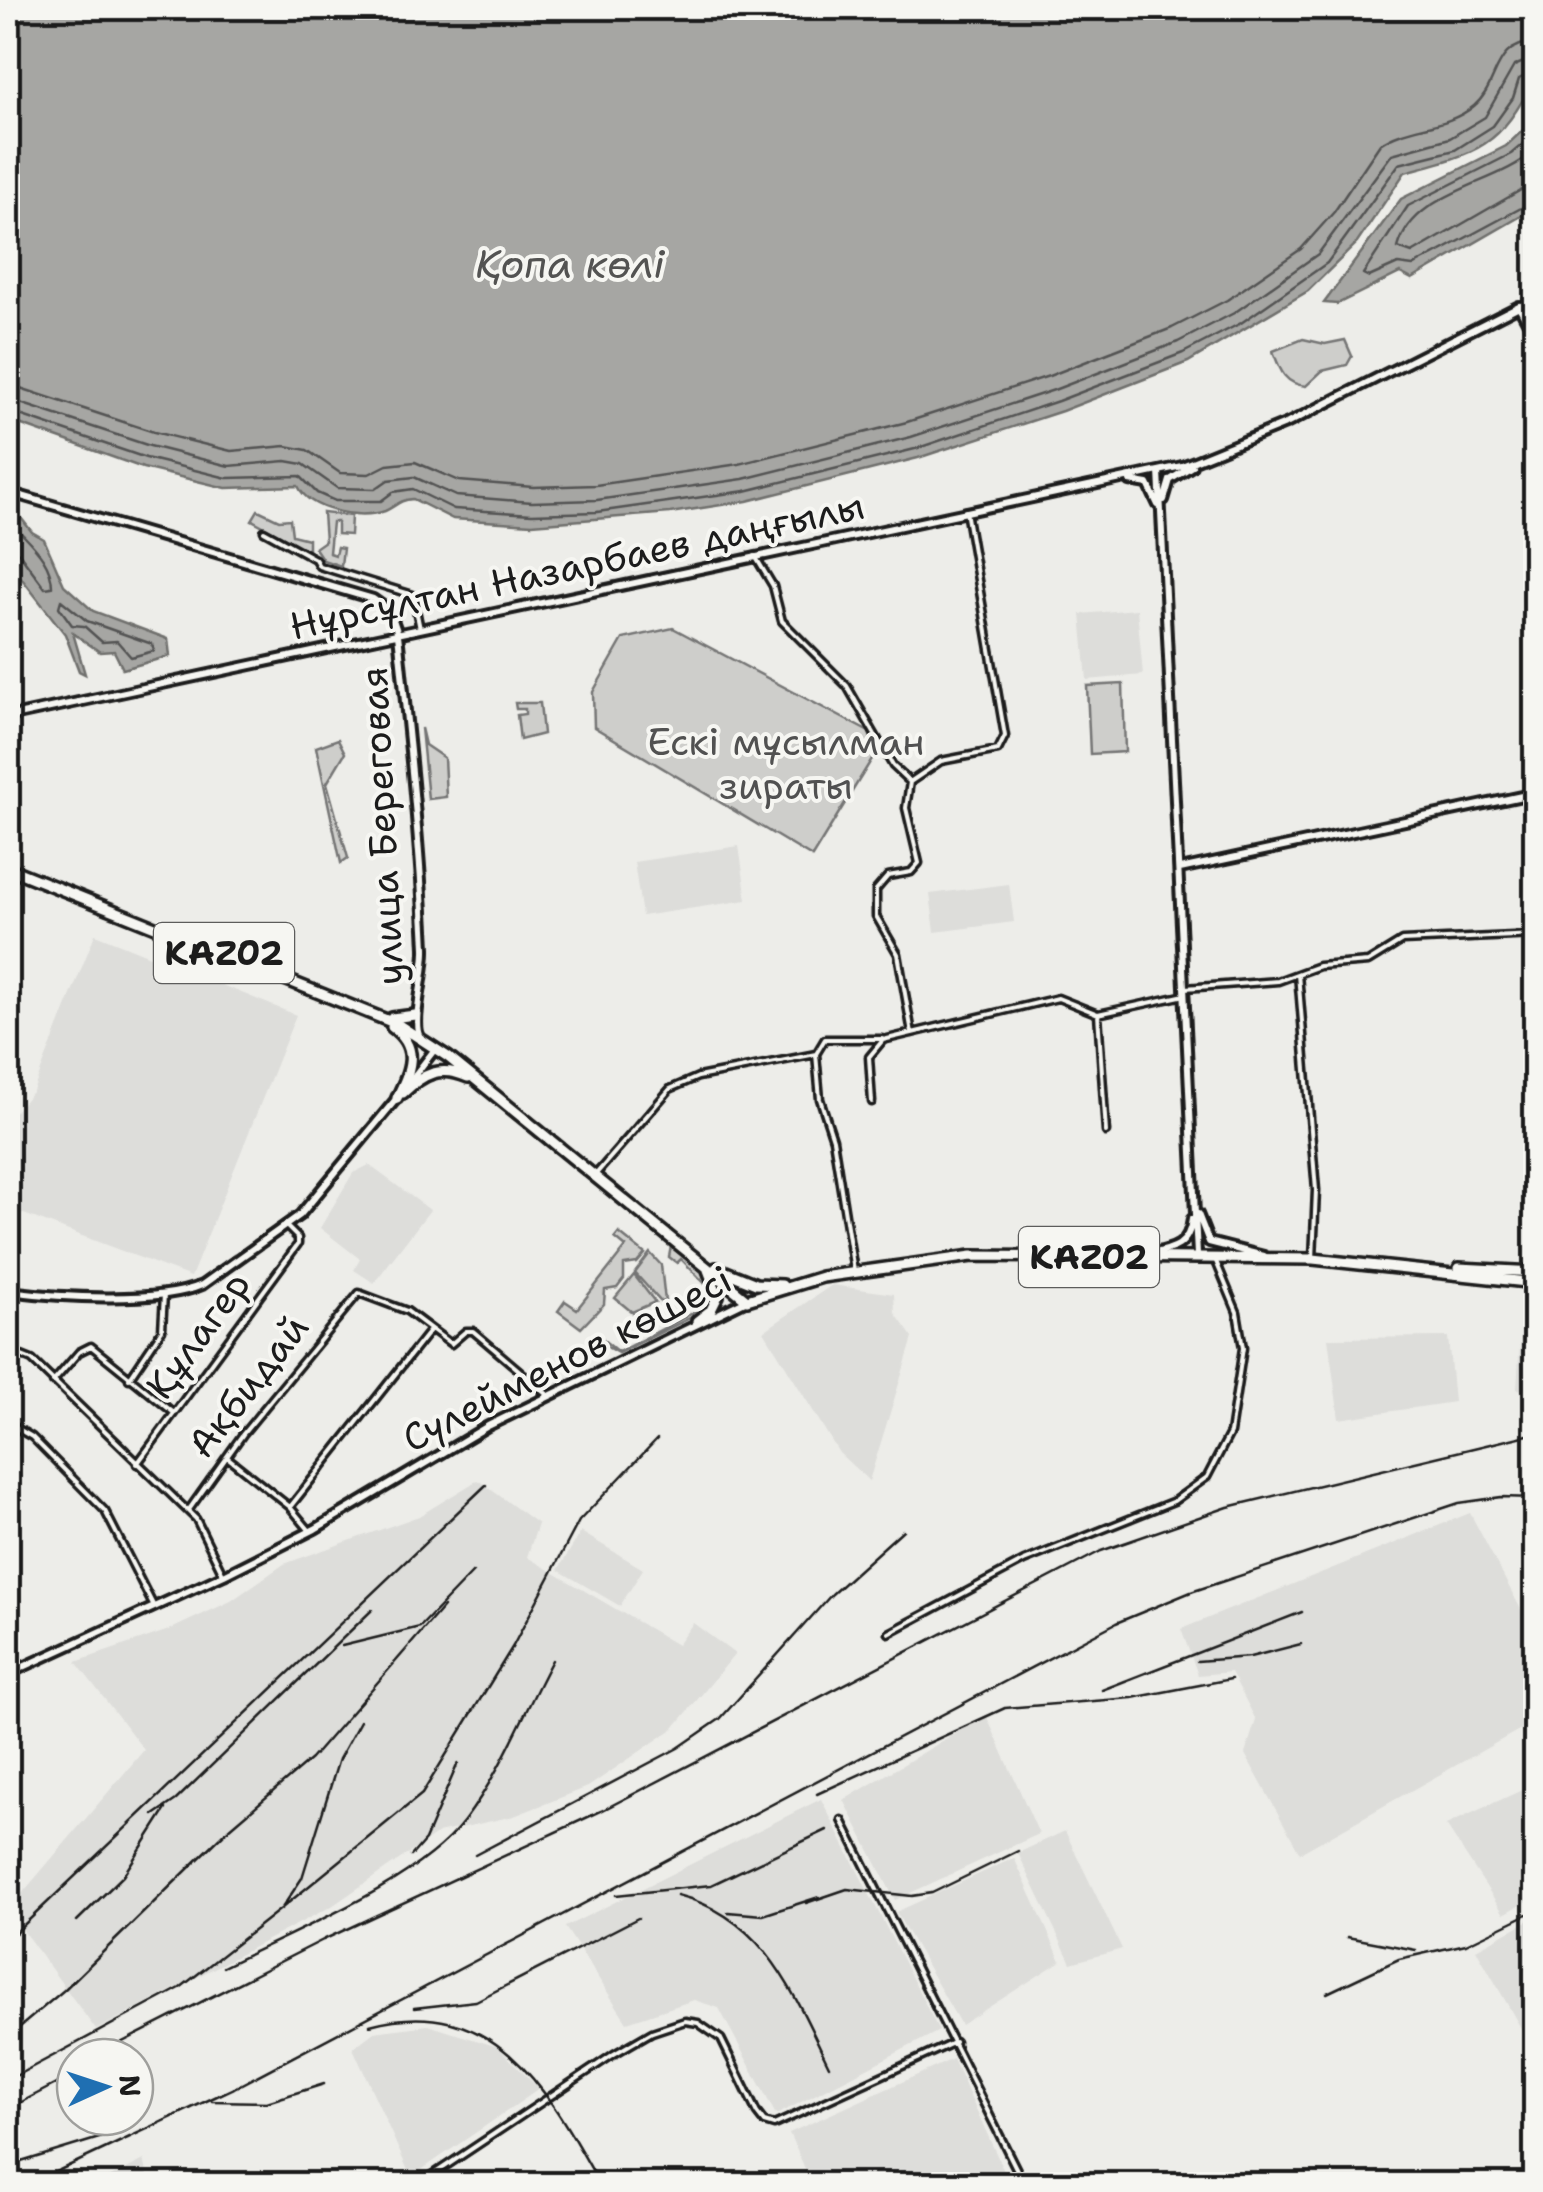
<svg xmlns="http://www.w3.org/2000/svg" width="1543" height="2192" font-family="'Shantell Sans',sans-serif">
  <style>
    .built { fill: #ddddda }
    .green { fill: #cececb; stroke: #757574; stroke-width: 2.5 }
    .water { fill: #a6a6a3; stroke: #6f6f6d; stroke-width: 2.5 }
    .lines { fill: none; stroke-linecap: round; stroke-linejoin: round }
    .shore { stroke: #535352; stroke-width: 2.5 }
    .street-casing { stroke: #1c1c1c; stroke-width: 11 }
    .secondary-casing { stroke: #1c1c1c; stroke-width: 14 }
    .highway-casing { stroke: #1c1c1c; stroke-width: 16 }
    .street { stroke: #f6f6f2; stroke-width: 4 }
    .secondary { stroke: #f6f6f2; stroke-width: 6 }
    .highway { stroke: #f6f6f2; stroke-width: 9 }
    .rail { stroke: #1c1c1c; stroke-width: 2.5 }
    .labels { text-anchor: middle; stroke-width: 8; stroke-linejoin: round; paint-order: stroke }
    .shield { fill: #f6f6f2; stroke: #5d5d5c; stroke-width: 2.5 }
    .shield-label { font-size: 35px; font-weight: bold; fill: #1c1c1c }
    .street-label { font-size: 38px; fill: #1c1c1c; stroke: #f6f6f2 }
    .park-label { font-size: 38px; fill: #515151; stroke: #f6f6f2 }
    .water-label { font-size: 40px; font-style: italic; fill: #535352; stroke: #f6f6f2 }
  </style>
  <rect width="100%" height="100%" fill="#edede9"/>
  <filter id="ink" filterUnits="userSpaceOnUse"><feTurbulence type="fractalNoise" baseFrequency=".01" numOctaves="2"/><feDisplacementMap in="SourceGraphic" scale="20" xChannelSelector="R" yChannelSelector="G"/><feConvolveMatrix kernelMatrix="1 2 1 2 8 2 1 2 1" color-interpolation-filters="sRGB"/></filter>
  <g filter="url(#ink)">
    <!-- built -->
    <path class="built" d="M1137 609 1143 675 1087 680 1081 614Z
      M739 846 747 900 642 916 634 862Z
      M1009 884 1014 922 935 932 930 894Z
      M95 934 296 1015 191 1277 8 1208V1119L33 1091Z
      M369 1165 430 1210 374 1283 354 1270 360 1259 320 1228 353 1173Z
      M832 1285 894 1294 895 1313 913 1338 869 1481 839 1453 764 1331Z
      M1522 1311 1535 1312V1391L1517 1389Z
      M1448 1337 1454 1402 1339 1419 1328 1338Z
      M478 1480 538 1524 527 1557 677 1645 693 1623 735 1654 674 1728 588 1787 514 1816 438 1833 332 1906 96 2030 8 1910 144 1750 76 1662 169 1630 231 1601 284 1564 419 1516Z
      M1470 1513 1535 1636V1721L1300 1853 1245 1754 1256 1720 1231 1672 1198 1675 1181 1629Z
      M581 1532 643 1569 620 1606 558 1570Z
      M986 1715 1039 1834 895 1900 844 1800Z
      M1535 1784V1897L1504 1914 1446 1825Z
      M821 1799 939 2031 776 2115 719 2008 694 2000 627 2022 565 1927Z
      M1065 1831 1122 1949 1071 1963 1018 1853Z
      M1014 1858 1061 1961 961 2025 896 1912Z
      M1535 1917V2053L1476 1949Z
      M428 2025 498 2047 539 2089 411 2177 353 2048 374 2032Z
      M953 2059 1010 2184H812L789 2133Z
      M144 2160 150 2184H97Z"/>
    <!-- green -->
    <path class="green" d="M1303 339 1325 344 1345 340 1352 356 1347 365 1322 371 1306 386C1284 384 1280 370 1273 351Z
      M258 510 279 520 290 519 292 535 308 539V550L252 520Z
      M323 513 351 516 350 535 337 534V522H332L329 553 335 555 337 547 343 548 341 566 323 560 315 548 325 541Z
      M673 628 869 732 875 754 812 857 594 727 593 692 623 639Z
      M1123 684 1125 752 1090 754 1087 686Z
      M515 703H540L543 734 520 740 517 715 525 714V709H516Z
      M421 728 425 745 444 758 446 797 428 799Z
      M338 739 345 753 327 783 348 858 341 863 316 747Z
      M619 1233 645 1254 637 1263 624 1265V1279L617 1288 605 1290 604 1304 581 1328 558 1311 565 1301 577 1309 626 1247 615 1238Z
      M671 1246 712 1280 717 1292 708 1309 618 1353 595 1340 600 1337 618 1352 708 1305 712 1291 681 1259 677 1263 669 1257Z
      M650 1253 661 1265 665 1301 661 1302 635 1273Z
      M634 1275 655 1302 632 1312 615 1298Z"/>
    <!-- water -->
    <path class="water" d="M8 8H1535C1536 26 1542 62 1535 77 1500 148 1478 153 1405 172L1357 243 1308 291 1188 362 1062 411 918 458 747 501 670 513 532 524 453 519 413 499C399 500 396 506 385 511 360 520 310 511 298 486L226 488 143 468 8 420Z
      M1535 119V208L1412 279 1400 273 1337 304 1324 303 1401 199 1506 146Z
      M8 501 32 532 44 539 64 585 93 611 168 639 170 656 123 669 114 651 100 652 73 633 85 674 79 671 65 634 15 570 8 549Z"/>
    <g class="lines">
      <!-- shore -->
      <path class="shore" d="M1536 133 1511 154 1408 206 1363 274 1369 277 1398 264 1413 266 1536 200
        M1536 150C1495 187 1414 190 1398 248L1412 253 1521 190 1536 188
        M8 384 154 432 231 451 286 446 307 450 340 473 369 474 387 465 415 462 459 481 533 487 596 485 739 464 907 422 1049 376 1172 328 1227 300 1301 249 1334 212 1380 144C1408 124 1445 130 1474 106 1500 84 1491 44 1536 42
        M8 399 150 446 229 466 286 461 303 464 337 488 375 489 388 480 414 477 456 496 532 502 597 500 743 479 911 437 1054 390 1178 342 1234 313 1318 254 1392 154 1450 138 1485 117 1514 66 1536 57
        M8 411 146 458 227 478 300 476 317 493 335 501H381L393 492 413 489 454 509 532 514 597 512 745 491 915 449 1058 401 1183 353 1241 323 1327 263 1399 164 1455 150 1493 126 1513 98 1519 79 1536 70
        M8 518C25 540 52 557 52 587L45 588 19 553 8 550
        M61 600 87 621 152 644 154 651 131 657 117 641 102 642 84 626 72 625 59 607Z"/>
      <defs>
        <path id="street" d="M1519 306 1536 298
          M264 531 315 559 319 566 413 595 420 629
          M755 556 773 586 782 621 847 686 893 766 910 782
          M1298 974 1316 1190 1313 1259
          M1185 988 1278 981 1319 966 1368 962 1402 941 1536 935
          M912 1033 898 954 876 916V890L888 876 911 872 919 863 906 808 910 782 941 761 998 750 1005 736 966 511
          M816 1054 825 1039H882
          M872 1102 869 1057 883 1040 1058 998 1098 1014
          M1106 1132 1098 1014 1185 995
          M596 1174 670 1089 698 1077 816 1054 820 1099 833 1139 854 1271
          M8 1367 22 1356 32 1360 196 1519 223 1574
          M129 1379 162 1330 164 1294
          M53 1382 79 1352 91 1346 174 1413
          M8 1423 32 1437 105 1511 154 1607
          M227 1457 290 1507
          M137 1464 298 1244V1238L287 1227
          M188 1511 243 1434 359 1293 407 1311 451 1344 466 1331H473L548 1395
          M310 1531 290 1507 431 1329
          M889 1633 1024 1561 1174 1501 1207 1477 1230 1433 1243 1348 1237 1312 1215 1259
          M842 1820 1024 2184
          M419 2184 614 2054 652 2032 685 2021 698 2023 721 2039 757 2113 764 2122 774 2125 955 2042"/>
        <path id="secondary" d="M1159 471 1197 1255
          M1130 481 1148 484 1158 505
          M8 492 373 599 390 611 398 634C409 739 420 843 425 948 426 972 411 1023 420 1037
          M1164 500 1170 480 1192 466
          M8 717 1182 466 1288 423 1519 306 1536 338
          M1180 869 1536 793
          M408 1084 435 1049
          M1198 1214 1209 1242 1264 1256
          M1150 1254C1174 1249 1189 1246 1192 1219
          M8 1291C56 1297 158 1304 202 1285L300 1215 397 1098
          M8 1674 224 1575 315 1529 488 1426 747 1300"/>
        <path id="highway" d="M8 868 399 1025 448 1057 747 1300 822 1277 972 1256 1313 1259 1536 1283
          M392 1018 415 1015
          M392 1027C421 1048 410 1071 397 1098
          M403 1093C424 1073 440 1065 468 1077
          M716 1268 756 1284 782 1285
          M1459 1268 1536 1272
          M697 1321 711 1310 718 1296 708 1270"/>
      </defs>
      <!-- street casing -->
      <use href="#street" class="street-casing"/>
      <!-- secondary casing -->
      <use href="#secondary" class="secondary-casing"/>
      <!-- highway casing -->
      <use href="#highway" class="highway-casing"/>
      <!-- street -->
      <use href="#street" class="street"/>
      <!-- secondary -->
      <use href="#secondary" class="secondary"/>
      <!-- highway -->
      <use href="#highway" class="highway"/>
      <!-- rail -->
      <path class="rail" d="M342 1646 420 1627 473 1572
        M1197 1661 1250 1657 1301 1644
        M1102 1690 1302 1612
        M817 1794 1005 1708 1132 1698 1231 1679
        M154 1815 176 1800 372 1610
        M475 1855 678 1748 720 1719 832 1594 903 1530
        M411 1856 425 1840 458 1763
        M616 1895 711 1885 827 1830
        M677 1895C764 1917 793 1992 829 2066
        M806 1903 847 1889 912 1896 932 1893 1018 1851
        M282 1908 422 1794 513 1646 579 1521 657 1439
        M728 1912 763 1915 819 1897
        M77 1921 123 1876 166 1809
        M1347 1937 1416 1950
        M8 1940 486 1485
        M223 1967C292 1932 417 1883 464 1821 500 1774 524 1712 552 1660
        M1327 1993 1399 1959 1466 1944 1536 1910
        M414 2008 476 2001 638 1918
        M370 2025C496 1992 548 2092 600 2184
        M8 2037 64 1990 228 1830 311 1759 443 1607
        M93 2057 323 1940 601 1811 1101 1551 1228 1507 1536 1433
        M8 2080 180 1988 282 1908 302 1878 339 1759 360 1721
        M212 2101 267 2102 324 2084
        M8 2109 75 2074
        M8 2166 109 2135
        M30 2184 234 2088 1116 1623 1191 1592 1459 1503 1501 1497 1536 1498"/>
    </g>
  </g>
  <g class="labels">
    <!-- shield labels -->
    <g class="shield">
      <rect x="154" y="923" width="140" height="60" rx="8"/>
      <rect x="1019" y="1227" width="140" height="60" rx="8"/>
    </g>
    <g class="shield-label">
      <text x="224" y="965">KАZ02</text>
      <text x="1089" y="1269">KАZ02</text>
    </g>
    <!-- street labels -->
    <g class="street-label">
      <text transform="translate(577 566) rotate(-12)" y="13">Нұрсұлтан Назарбаев даңғылы</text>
      <text transform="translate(382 826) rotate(-93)" y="13">улица Береговая</text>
      <text transform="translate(198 1335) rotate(-54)" y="13">Құлагер</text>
      <text transform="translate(567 1359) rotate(-27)" y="13">Сүлейменов көшесі</text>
      <text transform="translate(248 1386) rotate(-52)" y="13">Ақбидай</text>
    </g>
    <!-- park labels -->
    <g class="park-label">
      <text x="786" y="755">Ескі мұсылман<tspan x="786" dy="44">зираты</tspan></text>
    </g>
    <!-- water labels -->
    <g class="water-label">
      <text x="570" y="278">Қопа көлі</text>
    </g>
  </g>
  <!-- margin -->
  <rect width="1543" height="2192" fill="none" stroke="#f6f6f2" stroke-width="40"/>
  <rect x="20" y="20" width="1503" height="2152" fill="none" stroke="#1c1c1c" stroke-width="4" filter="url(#ink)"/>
  <!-- north arrow -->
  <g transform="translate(105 2087) rotate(87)"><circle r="48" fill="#f6f6f2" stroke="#9f9f9c" stroke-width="2.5"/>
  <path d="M0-8L18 38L0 25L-18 38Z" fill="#1f6fb2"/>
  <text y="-15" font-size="28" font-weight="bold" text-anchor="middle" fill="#1c1c1c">N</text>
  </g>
</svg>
